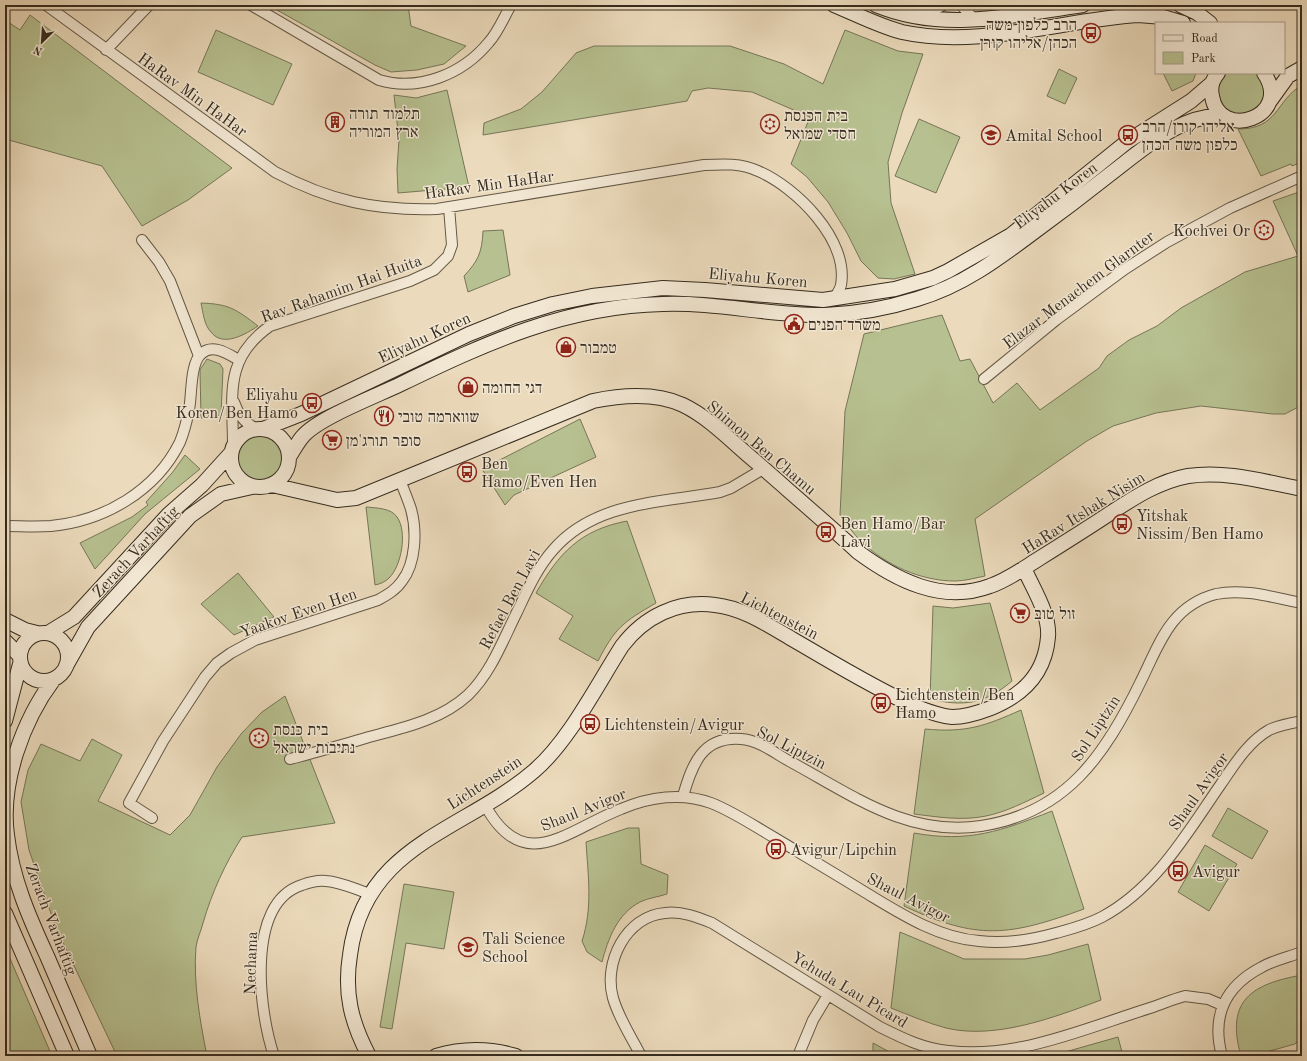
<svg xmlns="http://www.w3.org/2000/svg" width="1307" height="1061" font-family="'Old Standard TT','Frank Ruhl Libre',serif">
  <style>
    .green { fill: #b7c090; stroke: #767658 }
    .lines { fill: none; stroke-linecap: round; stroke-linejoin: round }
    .street-casing { stroke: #635846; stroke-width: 12 }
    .secondary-casing { stroke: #362c1f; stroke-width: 16 }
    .street { stroke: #f2e7d3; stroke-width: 10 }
    .secondary { stroke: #f2e7d3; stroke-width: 14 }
    .labels { text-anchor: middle; stroke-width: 3; stroke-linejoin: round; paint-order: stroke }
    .poi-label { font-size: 16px; fill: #362c1f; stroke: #f2e7d3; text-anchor: start }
    .street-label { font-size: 16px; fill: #362c1f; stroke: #f2e7d3 }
  </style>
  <rect width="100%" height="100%" fill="#ebdabb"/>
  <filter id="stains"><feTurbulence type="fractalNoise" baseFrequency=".005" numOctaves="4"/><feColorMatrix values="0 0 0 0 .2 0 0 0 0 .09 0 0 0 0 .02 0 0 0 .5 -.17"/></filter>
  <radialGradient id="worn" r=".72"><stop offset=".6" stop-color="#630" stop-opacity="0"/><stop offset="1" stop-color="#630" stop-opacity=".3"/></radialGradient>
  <!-- green -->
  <path class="green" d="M268 5H408L411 26 466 46 444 64 417 70 391 72 375 65Z
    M30 15 232 168 188 200 142 226 102 166 5 139V20L20 30Z
    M216 30 292 64 273 105 198 72Z
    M845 30 898 51 923 54 902 113 888 162 891 203 915 274 894 279 878 278 861 261 847 233 828 202 807 177 791 164 810 117 752 92 708 88 692 91 687 101 483 135 484 123 521 109 542 92 576 53 594 46H730L784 64 823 84Z
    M1059 69 1077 78 1065 104 1047 96Z
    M1163 73H1196L1193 81 1172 91Z
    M1226 73H1257C1281 102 1240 131 1224 106 1220 101 1218 98 1218 92 1218 84 1220 79 1226 73Z
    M1302 85V162L1292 166 1291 164 1261 176 1238 129C1279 129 1275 101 1302 85Z
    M447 90 469 187 398 193 397 169 399 140 394 95 416 98Z
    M919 119 960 137 936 193 895 176Z
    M1302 191V405L1285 414H1273L1201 406 1156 413 1113 426 1087 441 975 519 985 576C975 578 965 581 955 581 921 581 885 565 861 541 853 534 847 524 840 515L845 411 864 334 942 315 960 361 970 359 993 403 1017 383 1040 410 1099 368 1107 356 1129 340 1157 326 1181 308 1245 272 1298 256 1273 201Z
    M503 230 510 275 468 292 464 276C478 261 482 253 483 231Z
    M201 303C229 304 236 309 258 326 246 334 223 348 211 332 204 325 203 312 201 303Z
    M207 359 220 364 223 369 221 415 201 418 200 370Z
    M580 419 596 457 514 495 505 505 482 469Z
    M236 458a24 24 0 1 1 48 0a24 24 0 1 1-48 0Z
    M185 455 200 469 145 514 95 569 80 543 132 517 148 505 146 502 172 473Z
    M366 507C377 508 391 508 397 517 408 532 401 567 389 578 385 582 380 584 375 585Z
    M627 521 656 603C623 622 615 628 598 661L559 639 573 616 536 593C559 553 580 530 627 521Z
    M238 573 274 617 234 635 201 604Z
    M990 603 1012 681C985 704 964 707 930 699L933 606 953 608Z
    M285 696 335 823 242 837C225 864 212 892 203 923 201 931 197 939 196 947 193 982 200 1021 207 1056H117L56 928 29 850 21 802 28 770 41 744 80 761 92 739 122 755 98 801 170 835 190 815 217 767 241 734 262 712Z
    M1021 710 1044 793C1025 802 1006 812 986 816 962 821 938 817 914 814L925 729C966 733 985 726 1021 710Z
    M1228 808 1268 831 1252 859 1212 836Z
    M1052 811 1084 909C1009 936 978 941 904 906L914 833C969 843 1001 831 1052 811Z
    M628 828H639L641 864 668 875 667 894C658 897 648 898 640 902 617 914 608 939 602 962L587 952 582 941C593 908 588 875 586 842Z
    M1205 845 1237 864 1209 911 1178 892Z
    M404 884 454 892 444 949 406 943 392 1029 380 1027Z
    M900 932 964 959H1025L1048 955 1088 944 1101 1000C1055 1017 996 1040 946 1028 927 1023 909 1015 891 1008Z
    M5 947 52 1056H5Z
    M1302 975V1036L1295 1044 1252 1056H1241C1225 1000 1252 984 1302 975Z
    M1118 1037 1123 1056H1051Z
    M873 1043 897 1056H873Z"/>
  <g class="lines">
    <defs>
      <path id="street" d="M46 5 275 172C329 201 377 211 437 209L704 165C723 164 741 163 758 171 796 187 849 240 841 285 840 290 836 295 834 299
        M251 5 379 80C419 92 463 74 489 42 498 32 504 17 511 5
        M961 5 974 19
        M920 16 933 11 943 5
        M106 50 149 5
        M142 240 159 262 170 281 199 356
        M984 379 1056 320 1125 269 1167 242 1230 208 1302 176
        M234 402C238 414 245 424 257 429
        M233 446C233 396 223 359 270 326L410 281 434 270 448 256 452 245 449 207
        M5 526C20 526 35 527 51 526 104 521 156 491 180 442 184 432 187 420 189 410 192 395 190 364 201 354 213 343 228 354 239 360
        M290 759C316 752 343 745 369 737 403 728 441 720 468 695 491 673 503 640 517 612 527 591 537 568 553 550 595 501 662 503 720 492L731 488 763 469
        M683 796C692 765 702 736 741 739 759 740 776 754 791 762 852 795 908 837 981 826 1066 813 1105 755 1140 683 1159 645 1170 606 1216 594 1244 588 1275 598 1302 603
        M485 805C524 877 567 830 621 809 649 797 682 792 711 803 734 812 754 826 775 838 805 856 834 873 863 891 898 912 937 938 979 941 1005 944 1031 940 1056 933 1071 929 1087 925 1102 917 1156 888 1187 833 1221 784 1234 765 1248 742 1269 730 1279 725 1291 723 1302 721
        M152 818 129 803 163 741 205 677 217 663 231 653 255 640 378 600C387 595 396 590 402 581 416 563 417 531 411 509 408 500 404 490 400 480
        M274 1056C259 1012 245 903 302 885 310 882 318 880 326 881 341 882 355 889 370 894
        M641 1056C632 1038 619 1019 613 998 603 963 626 916 665 913 682 911 697 917 712 923L880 1027C902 1038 924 1049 949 1051 1018 1059 1086 1028 1150 1008 1162 1004 1173 999 1185 996L1208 999 1222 1005
        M798 1056 813 1020 828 995
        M1222 1056C1211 1016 1225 986 1262 967 1274 960 1289 957 1302 952"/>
      <path id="secondary" d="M834 5C856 14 879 26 902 32 978 49 1062 20 1138 15L1163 17 1183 23
        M876 5C944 33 1012 15 1083 5
        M1180 5 1197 13 1210 23
        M1218 73C1212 80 1210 88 1212 96 1219 142 1294 117 1264 73
        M1270 101 1288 76 1302 68
        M231 458a29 29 0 1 1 58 0a29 29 0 1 1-58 0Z
        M263 429 301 414 469 334 514 316 553 304 592 296 663 288 705 290 823 300 895 289 933 278 948 271 1011 235 1128 141 1191 101 1212 83
        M289 457C294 450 298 441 304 435 321 417 376 396 401 384 486 343 566 306 663 304 717 302 771 316 825 315 855 314 888 308 917 299 962 286 998 259 1034 232 1060 213 1085 194 1109 175 1138 153 1171 123 1207 117 1216 116 1225 118 1233 120
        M272 485 337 500 356 498 593 401C622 395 655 392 683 405 710 418 732 442 755 461 789 491 824 521 858 552 896 580 942 604 990 586 1008 580 1024 568 1040 558 1064 543 1088 528 1112 512 1135 497 1160 481 1188 476 1226 470 1265 482 1302 489
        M5 620 25 630 37 633
        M20 657a24 24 0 1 1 48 0a24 24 0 1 1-48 0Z
        M48 633 74 617 169 514 202 485 231 453
        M5 641 19 655
        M66 666 88 627 190 516 221 494 252 487
        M54 679C23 720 0 783 7 835 12 878 29 917 47 956 61 989 76 1023 90 1056
        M5 721 20 664
        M5 913 67 1056
        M369 1056C351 1022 344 993 350 955 364 844 463 832 534 771 569 741 597 685 622 646 644 617 677 600 715 605 743 608 768 625 792 639 832 662 872 687 914 706 927 711 939 716 952 717 966 717 978 713 991 708 1023 695 1045 674 1048 637 1050 614 1033 589 1024 568
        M436 1056C463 1048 489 1048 516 1056"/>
    </defs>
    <!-- street casing -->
    <use href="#street" class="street-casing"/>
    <!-- secondary casing -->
    <use href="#secondary" class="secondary-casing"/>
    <!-- street -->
    <use href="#street" class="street"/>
    <!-- secondary -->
    <use href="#secondary" class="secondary"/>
  </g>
  <!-- icons -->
  <defs>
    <symbol id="bus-ring" viewBox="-11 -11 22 22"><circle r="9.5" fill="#f2e7d3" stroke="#8f2418" stroke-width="1.5"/><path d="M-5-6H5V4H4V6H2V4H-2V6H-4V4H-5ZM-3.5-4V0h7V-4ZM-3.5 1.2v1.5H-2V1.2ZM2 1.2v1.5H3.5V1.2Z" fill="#8f2418"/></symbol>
    <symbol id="building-ring" viewBox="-11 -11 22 22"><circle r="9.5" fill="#f2e7d3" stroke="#8f2418" stroke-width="1.5"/><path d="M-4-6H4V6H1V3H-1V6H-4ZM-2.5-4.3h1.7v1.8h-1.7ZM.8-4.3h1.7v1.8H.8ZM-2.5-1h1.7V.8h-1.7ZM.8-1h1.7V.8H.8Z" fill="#8f2418"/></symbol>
    <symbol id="synagogue-ring" viewBox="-11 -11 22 22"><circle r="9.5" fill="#f2e7d3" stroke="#8f2418" stroke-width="1.5"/><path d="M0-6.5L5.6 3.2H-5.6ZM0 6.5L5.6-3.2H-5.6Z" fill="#8f2418"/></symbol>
    <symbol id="school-ring" viewBox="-11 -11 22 22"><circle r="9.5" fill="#f2e7d3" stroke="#8f2418" stroke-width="1.5"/><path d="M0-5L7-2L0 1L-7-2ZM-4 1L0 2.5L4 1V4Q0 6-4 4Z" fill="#8f2418"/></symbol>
    <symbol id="civic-ring" viewBox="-11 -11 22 22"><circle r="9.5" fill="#f2e7d3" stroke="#8f2418" stroke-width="1.5"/><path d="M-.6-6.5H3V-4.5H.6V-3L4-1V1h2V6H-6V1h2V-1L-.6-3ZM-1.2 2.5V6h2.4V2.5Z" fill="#8f2418"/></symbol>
    <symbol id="shop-ring" viewBox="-11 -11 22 22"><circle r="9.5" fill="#f2e7d3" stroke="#8f2418" stroke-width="1.5"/><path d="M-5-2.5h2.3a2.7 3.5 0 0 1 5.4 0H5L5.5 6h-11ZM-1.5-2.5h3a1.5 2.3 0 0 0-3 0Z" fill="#8f2418"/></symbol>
    <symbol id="restaurant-ring" viewBox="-11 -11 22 22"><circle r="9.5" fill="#f2e7d3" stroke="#8f2418" stroke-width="1.5"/><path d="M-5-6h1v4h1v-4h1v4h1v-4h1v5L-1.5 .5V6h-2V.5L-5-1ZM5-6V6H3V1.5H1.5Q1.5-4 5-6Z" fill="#8f2418"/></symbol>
    <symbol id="supermarket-ring" viewBox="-11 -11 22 22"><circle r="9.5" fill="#f2e7d3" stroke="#8f2418" stroke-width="1.5"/><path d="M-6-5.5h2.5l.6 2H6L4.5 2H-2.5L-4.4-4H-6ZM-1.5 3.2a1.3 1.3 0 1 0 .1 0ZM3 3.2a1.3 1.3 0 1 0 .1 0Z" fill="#8f2418"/></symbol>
  </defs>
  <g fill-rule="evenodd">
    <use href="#bus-ring" x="1080" y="22" width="22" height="22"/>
    <use href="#building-ring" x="324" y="111" width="22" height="22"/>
    <use href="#synagogue-ring" x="759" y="113" width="22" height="22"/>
    <use href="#school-ring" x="980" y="124" width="22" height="22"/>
    <use href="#bus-ring" x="1117" y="124" width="22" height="22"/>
    <use href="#synagogue-ring" x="1253" y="219" width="22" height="22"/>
    <use href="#civic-ring" x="783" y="313" width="22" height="22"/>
    <use href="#shop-ring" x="555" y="336" width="22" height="22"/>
    <use href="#shop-ring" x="457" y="376" width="22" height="22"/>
    <use href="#bus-ring" x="301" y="392" width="22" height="22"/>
    <use href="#restaurant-ring" x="373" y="405" width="22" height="22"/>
    <use href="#supermarket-ring" x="321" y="429" width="22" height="22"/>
    <use href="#bus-ring" x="456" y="461" width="22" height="22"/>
    <use href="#bus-ring" x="1111" y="513" width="22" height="22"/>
    <use href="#bus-ring" x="815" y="521" width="22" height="22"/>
    <use href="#supermarket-ring" x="1009" y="602" width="22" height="22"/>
    <use href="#bus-ring" x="870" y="692" width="22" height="22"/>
    <use href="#bus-ring" x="579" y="713" width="22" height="22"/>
    <use href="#synagogue-ring" x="248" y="727" width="22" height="22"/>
    <use href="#bus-ring" x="765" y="838" width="22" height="22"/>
    <use href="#bus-ring" x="1167" y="860" width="22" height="22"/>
    <use href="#school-ring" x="457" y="936" width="22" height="22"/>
  </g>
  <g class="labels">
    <!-- poi labels -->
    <g class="poi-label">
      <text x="1077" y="30" text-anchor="end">הרב כלפון משה<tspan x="1077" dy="18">הכהן/אליהו קורן</tspan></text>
      <text x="349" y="119">תלמוד תורה<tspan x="349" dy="18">ארץ המוריה</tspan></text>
      <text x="784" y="121">בית הכנסת<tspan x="784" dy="18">חסדי שמואל</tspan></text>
      <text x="1142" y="132">אליהו קורן/הרב<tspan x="1142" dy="18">כלפון משה הכהן</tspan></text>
      <text x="1005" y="141">Amital School</text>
      <text x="1250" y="236" text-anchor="end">Kochvei Or</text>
      <text x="808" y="330">משרד הפנים</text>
      <text x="580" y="353">טמבור</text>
      <text x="482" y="393">דגי החומה</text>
      <text x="298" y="400" text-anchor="end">Eliyahu<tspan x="298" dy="18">Koren/Ben Hamo</tspan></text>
      <text x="398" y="422">שווארמה טובי</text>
      <text x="346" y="446">סופר תורג'מן</text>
      <text x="481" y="469">Ben<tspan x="481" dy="18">Hamo/Even Hen</tspan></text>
      <text x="1136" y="521">Yitshak<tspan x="1136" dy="18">Nissim/Ben Hamo</tspan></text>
      <text x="840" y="529">Ben Hamo/Bar<tspan x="840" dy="18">Lavi</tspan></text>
      <text x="1034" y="619">זול טוב</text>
      <text x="895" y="700">Lichtenstein/Ben<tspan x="895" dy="18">Hamo</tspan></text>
      <text x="604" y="730">Lichtenstein/Avigur</text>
      <text x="273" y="735">בית כנסת<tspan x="273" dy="18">נתיבות ישראל</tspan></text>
      <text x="790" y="855">Avigur/Lipchin</text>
      <text x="1192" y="877">Avigur</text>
      <text x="482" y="944">Tali Science<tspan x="482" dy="18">School</tspan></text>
    </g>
    <!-- street labels -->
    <g class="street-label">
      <text transform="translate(193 94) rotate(36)" y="6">HaRav Min HaHar</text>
      <text transform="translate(489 184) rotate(-8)" y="6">HaRav Min HaHar</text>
      <text transform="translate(1055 195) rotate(-37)" y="6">Eliyahu Koren</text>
      <text transform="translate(758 277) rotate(5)" y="6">Eliyahu Koren</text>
      <text transform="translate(341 288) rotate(-20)" y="6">Rav Rahamim Hai Huita</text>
      <text transform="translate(1078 289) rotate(-37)" y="6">Elazar Menachem Glarnter</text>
      <text transform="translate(424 337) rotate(-25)" y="6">Eliyahu Koren</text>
      <text transform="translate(762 447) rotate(40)" y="6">Shimon Ben Chamu</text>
      <text transform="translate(1083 512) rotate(-32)" y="6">HaRav Itshak Nisim</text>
      <text transform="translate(135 551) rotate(-47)" y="6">Zerach Varhaftig</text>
      <text transform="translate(509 599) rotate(-62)" y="6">Refael Ben Lavi</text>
      <text transform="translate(298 612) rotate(-19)" y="6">Yaakov Even Hen</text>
      <text transform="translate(780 615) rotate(27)" y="6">Lichtenstein</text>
      <text transform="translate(1095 728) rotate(-57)" y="6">Sol Liptzin</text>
      <text transform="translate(792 747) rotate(27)" y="6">Sol Liptzin</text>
      <text transform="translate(484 782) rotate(-33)" y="6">Lichtenstein</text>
      <text transform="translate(1198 791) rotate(-55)" y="6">Shaul Avigor</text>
      <text transform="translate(583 809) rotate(-22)" y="6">Shaul Avigor</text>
      <text transform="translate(909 897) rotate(27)" y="6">Shaul Avigor</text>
      <text transform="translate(52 919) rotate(69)" y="6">Zerach Varhaftig</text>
      <text transform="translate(250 963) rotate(-88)" y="6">Nechama</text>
      <text transform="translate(850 989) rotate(31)" y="6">Yehuda Lau Picard</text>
    </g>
  </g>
  <!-- margin -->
  <rect width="1307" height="1061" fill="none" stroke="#ebdabb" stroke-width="20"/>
  <rect x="6" y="6" width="1295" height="1049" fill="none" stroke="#362c1f" stroke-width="2"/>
  <rect x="10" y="10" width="1287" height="1041" fill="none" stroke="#362c1f"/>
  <!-- legend -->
  <rect x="1155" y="22" width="130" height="52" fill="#f2e7d3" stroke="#a79c8b"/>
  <rect x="1163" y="35" width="20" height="6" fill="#f2e7d3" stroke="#a79c8b"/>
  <text x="1191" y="42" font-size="12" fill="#362c1f">Road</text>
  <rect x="1163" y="52" width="20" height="12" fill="#b7c090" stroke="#a79c8b"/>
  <text x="1191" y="62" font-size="12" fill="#362c1f">Park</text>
  <!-- north arrow -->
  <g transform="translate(42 42) rotate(205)" stroke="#f2e7d3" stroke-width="3" paint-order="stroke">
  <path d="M0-3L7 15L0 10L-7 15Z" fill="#362c1f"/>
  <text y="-6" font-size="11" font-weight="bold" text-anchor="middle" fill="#362c1f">N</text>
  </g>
  <rect width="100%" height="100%" filter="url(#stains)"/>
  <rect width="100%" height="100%" fill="url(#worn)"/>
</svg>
